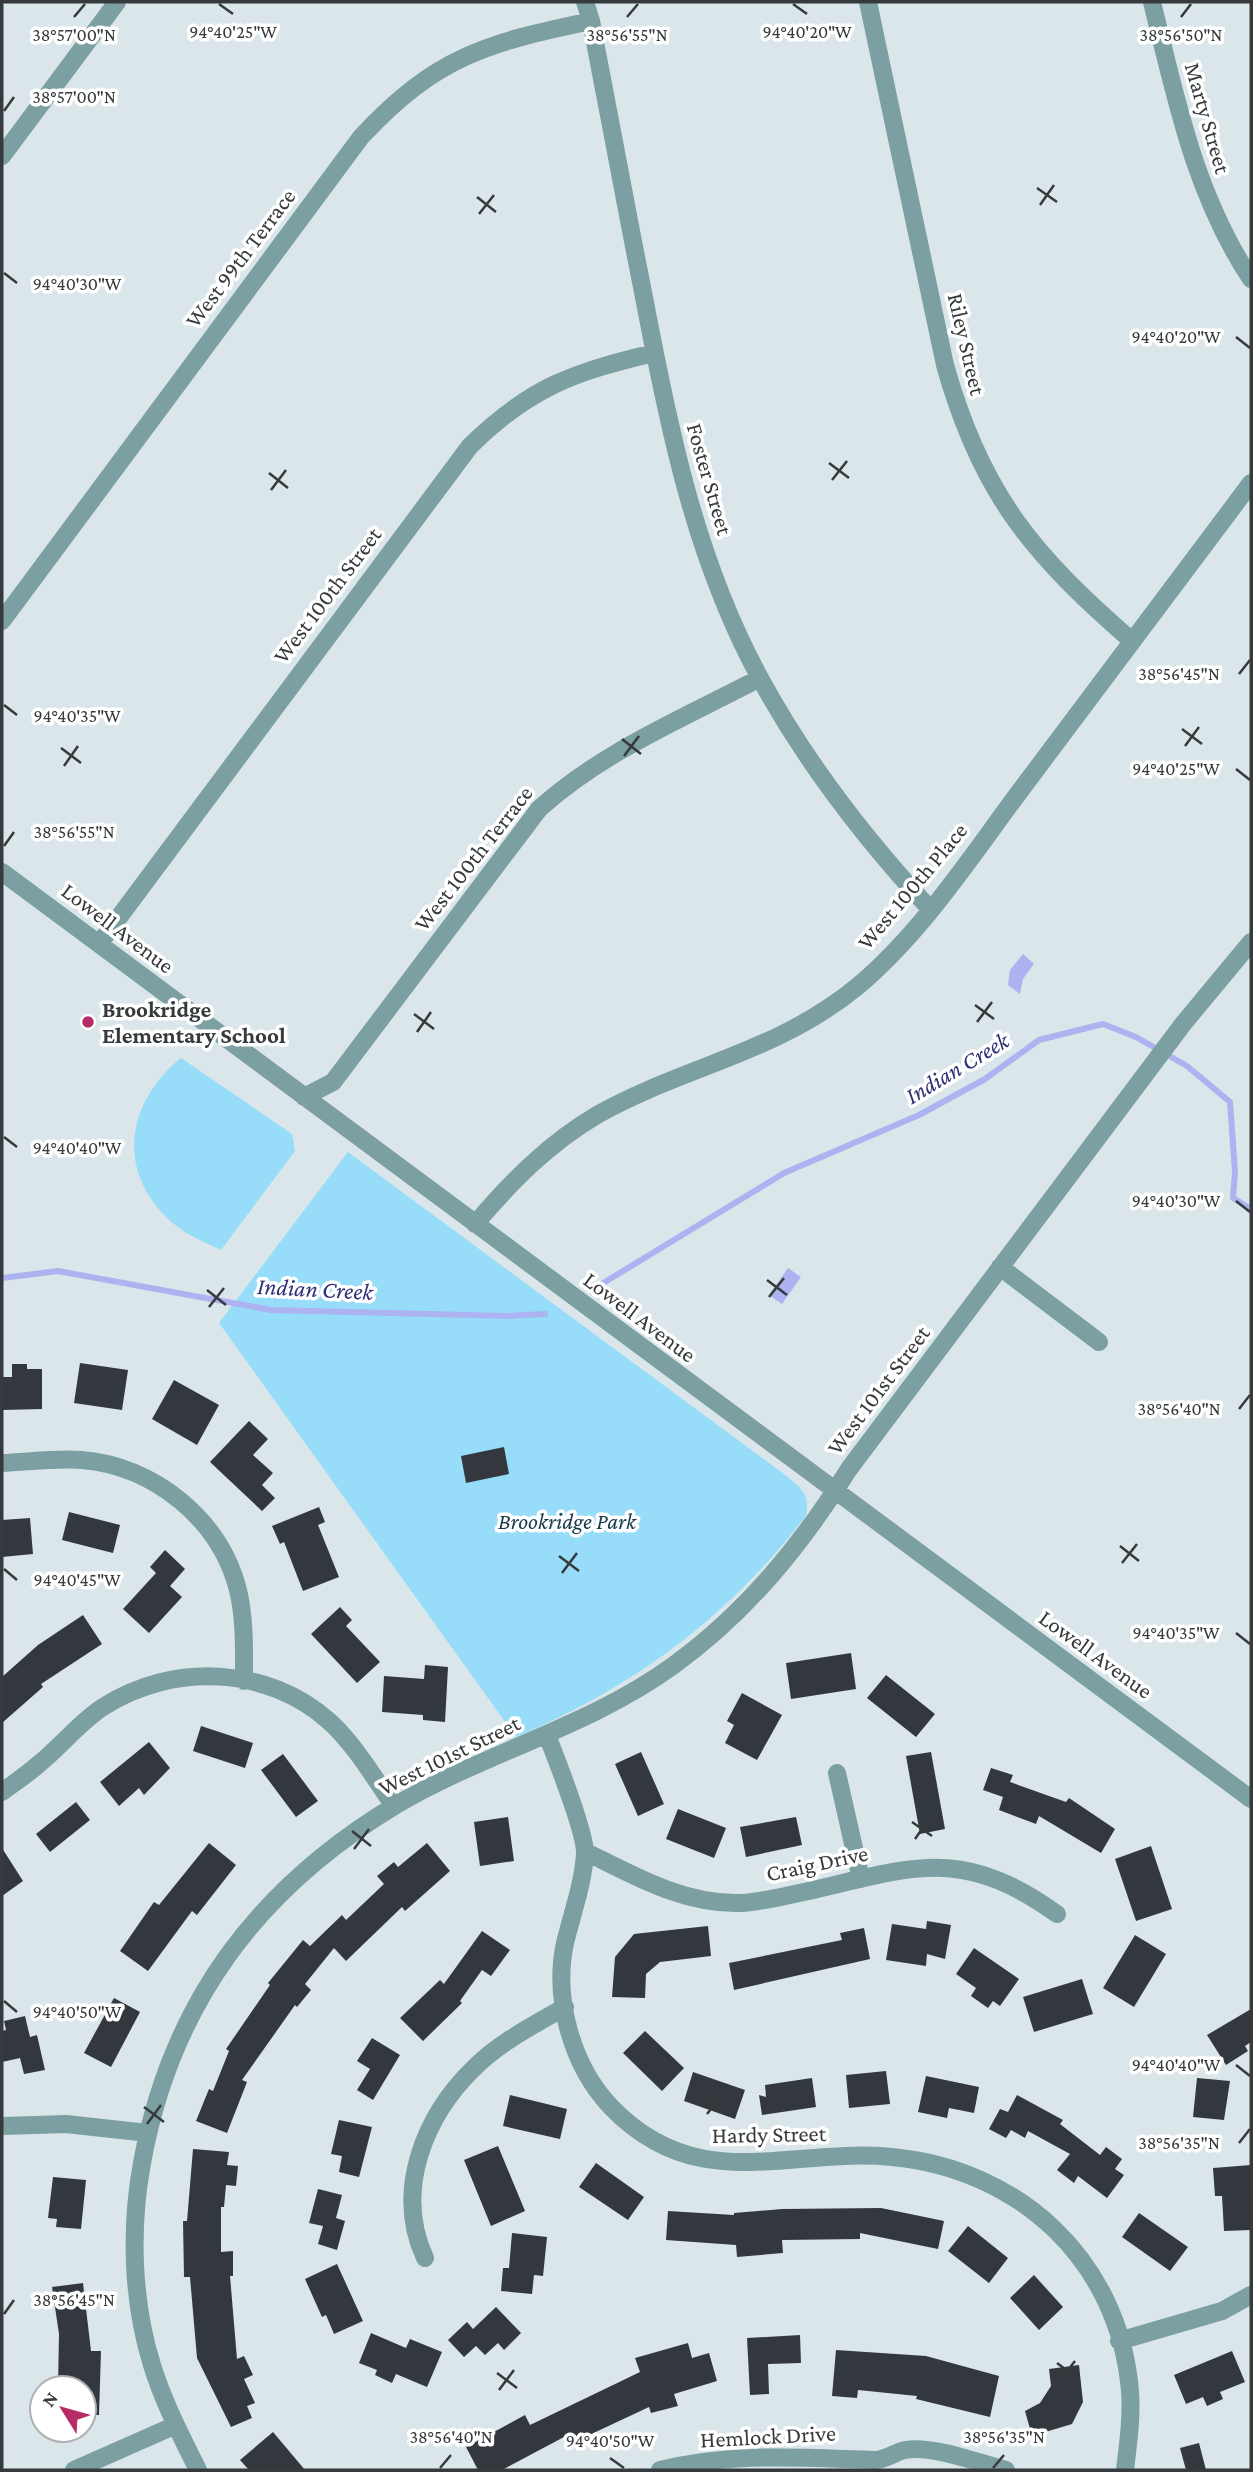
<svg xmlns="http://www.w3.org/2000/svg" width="1253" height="2472" font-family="'Crimson Pro',serif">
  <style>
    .green { fill: #97ddf9 }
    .water { fill: #acb3f0 }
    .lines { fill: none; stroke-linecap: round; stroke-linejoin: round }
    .stream { stroke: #acb3f0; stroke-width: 6 }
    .building { fill: #33383e }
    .minor { stroke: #7ca0a1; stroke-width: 18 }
    .ticks { fill: none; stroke: #363a3c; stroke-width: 2.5 }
    .poi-dot { fill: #b72c67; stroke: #fff; stroke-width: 2.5 }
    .labels { text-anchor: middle; stroke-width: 7; stroke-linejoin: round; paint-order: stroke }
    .street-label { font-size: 23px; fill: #363a3c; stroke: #fff }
    .poi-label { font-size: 23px; font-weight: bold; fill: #363a3c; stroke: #fff; text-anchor: start }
    .park-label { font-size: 23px; font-style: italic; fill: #173b48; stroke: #fff }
    .water-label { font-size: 24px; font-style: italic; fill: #313077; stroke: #fff }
    .ticks-label { font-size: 18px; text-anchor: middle; fill: #363a3c; stroke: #fff; stroke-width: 7; stroke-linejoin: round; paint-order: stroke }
  </style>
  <rect width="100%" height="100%" fill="#dbe6ea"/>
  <!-- green -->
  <path class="green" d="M181 1058 292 1134 295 1151 221 1250C201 1241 181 1232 166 1217 115 1166 129 1100 181 1058Z
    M348 1152 788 1477C803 1490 810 1495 806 1516 727 1618 636 1686 516 1737L219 1323Z"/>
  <!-- water -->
  <path class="water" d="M1023 954 1034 964 1023 979 1020 994 1008 985 1010 970Z
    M788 1268 801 1277 782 1304 769 1295Z"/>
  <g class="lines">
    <!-- stream -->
    <path class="stream" d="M2 1278 58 1271 271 1310 508 1316 545 1314
      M600 1285 784 1173 919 1115 985 1079 1039 1040 1103 1024 1136 1037 1187 1066 1230 1102 1235 1172 1233 1198 1251 1209"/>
  </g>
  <!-- building -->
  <path class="building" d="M80 1363 128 1370 122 1410 74 1403Z
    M12 1364H27V1369H42V1409L2 1410V1377H12Z
    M174 1380 219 1405 197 1445 152 1419Z
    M249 1421 268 1439 253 1455 273 1473 262 1485 275 1498 262 1511 210 1462Z
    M504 1447 509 1474 466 1483 461 1456Z
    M319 1507 325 1522 318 1525 339 1577 303 1591 284 1542 280 1544 272 1526Z
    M69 1512 120 1525 113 1553 62 1540Z
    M30 1518 33 1554 2 1557V1520Z
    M165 1550 185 1569 170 1586 182 1597 149 1633 123 1609 156 1573 150 1567Z
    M340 1607 352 1620 346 1626 380 1662 357 1683 311 1634Z
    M83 1615 102 1644 41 1684 43 1687 2 1723V1677L38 1645Z
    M851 1653 856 1689 791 1699 786 1663Z
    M425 1665 448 1667 445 1722 423 1720V1715L382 1712 384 1676 424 1679Z
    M886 1675 935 1714 916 1737 867 1698Z
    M742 1693 782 1715 757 1760 725 1743 734 1725 727 1721Z
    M201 1726 253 1743 245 1768 193 1751Z
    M149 1742 170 1768 144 1795 139 1788 119 1806 100 1782Z
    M641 1752 664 1804 638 1816 615 1764Z
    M931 1752 945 1829 920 1834 906 1756Z
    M283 1754 318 1801 296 1817 261 1770Z
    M991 1768 1013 1775 1010 1782 1066 1802 1069 1798 1115 1829 1101 1853 1039 1816 1036 1824 999 1810 1003 1797 983 1790Z
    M76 1802 90 1820 50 1852 36 1834Z
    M678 1809 726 1828 714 1858 666 1839Z
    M508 1817 514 1861 480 1866 474 1822Z
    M796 1817 802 1845 746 1857 740 1827Z
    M209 1843 236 1865 197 1915 192 1911 148 1971 120 1951 154 1902 159 1905Z
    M427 1843 450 1871 405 1911 402 1907 346 1961 334 1948 305 1984 311 1990 297 2007 295 2005 242 2080 247 2082 227 2133 196 2121 209 2089 213 2091 229 2051 226 2049 270 1985 268 1983 303 1940 310 1946 342 1915 346 1920 384 1884 377 1876 394 1862 398 1867Z
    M1151 1846 1172 1909 1136 1921 1115 1859Z
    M2 1848 23 1881 2 1896Z
    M927 1921 951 1925 945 1959 927 1954 926 1966 886 1960 892 1924 926 1929Z
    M708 1926 711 1956 660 1962 646 1974 645 1998 612 1997 615 1957 634 1934Z
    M864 1928 870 1959 734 1990 729 1963 842 1940 840 1933Z
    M482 1931 510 1950 491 1976 482 1970 460 2001 462 2003 423 2041 400 2018 440 1980 444 1984Z
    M1135 1935 1166 1954 1134 2007 1103 1988Z
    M974 1948 1019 1979 1000 2006 993 2001 988 2008 971 1996 976 1988 956 1974Z
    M1082 1979 1093 2014 1034 2032 1023 1997Z
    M114 1998 140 2012 111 2067 84 2053Z
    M1251 2009V2042L1245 2046 1248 2051 1226 2065 1207 2035Z
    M25 2016 30 2037 37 2035 45 2070 24 2074 20 2058 2 2062V2031L6 2030 4 2021Z
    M645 2031 684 2068 662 2091 623 2053Z
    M372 2038 400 2055 373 2100 357 2090 370 2069 357 2061Z
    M886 2071 890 2104 849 2108 846 2075Z
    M693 2072 745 2090 735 2119 684 2101Z
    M926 2076 979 2087 974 2113 949 2108 947 2118 918 2112Z
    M812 2078 816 2107 762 2115 759 2095 766 2097 765 2085Z
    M1197 2078 1230 2081 1224 2120 1193 2117Z
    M510 2095 567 2109 560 2139 503 2126Z
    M1017 2095 1063 2120 1060 2124 1100 2155 1106 2147 1122 2159 1115 2169 1124 2175 1107 2198 1078 2176 1074 2183 1057 2170 1070 2154 1028 2131 1025 2138 1011 2130 1006 2138 989 2129 1000 2109 1008 2112Z
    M339 2120 372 2127 359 2177 339 2172 342 2156 331 2154Z
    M498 2146 525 2211 491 2226 464 2160Z
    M193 2149 229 2152 227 2165 238 2166 236 2186 226 2185 224 2207H221V2252L233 2251V2276H230L237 2359 244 2356 253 2375 244 2379 255 2403 247 2406 252 2418 231 2427 197 2358 190 2277H184L183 2221H187Z
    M596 2163 644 2197 628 2220 579 2187Z
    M1251 2165V2230L1224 2231 1222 2196H1215L1213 2168Z
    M53 2177 86 2180 81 2229 56 2227 57 2219 48 2218Z
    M318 2189 342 2195 336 2218 345 2221 337 2250 318 2244 323 2226 309 2223Z
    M881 2208 944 2221 938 2249 860 2233V2239L782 2240 783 2253 737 2257 736 2245 666 2240 668 2211 734 2215V2213L782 2209Z
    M1139 2213 1188 2247 1170 2271 1122 2237Z
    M968 2226 1008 2258 989 2283 948 2251Z
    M512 2233 547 2237 543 2276 534 2275 532 2294 501 2291 503 2268H509Z
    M337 2264 363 2321 334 2334 326 2315 322 2317 305 2279Z
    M1034 2275 1063 2307 1039 2330 1010 2298Z
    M83 2283 91 2351H101L99 2415H84V2388H58L59 2334 52 2287Z
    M496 2307 521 2333 504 2350 498 2343 485 2355 476 2346 464 2357 448 2340 467 2322 473 2329Z
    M371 2333 406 2348 410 2339 442 2352 427 2387 396 2374 392 2383 375 2375 377 2370 359 2363Z
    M800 2335 801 2363 768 2364 769 2394 750 2395 747 2338Z
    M688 2343 692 2358 709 2353 717 2381 674 2394 678 2406 651 2413 649 2407 568 2445 564 2437 502 2470H478L466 2447 525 2415 530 2425 640 2372 635 2358Z
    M836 2350 926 2356 999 2376 990 2417 916 2399 917 2396 858 2390 857 2398 832 2396Z
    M1232 2351 1245 2382 1220 2392 1223 2399 1207 2406 1203 2397 1186 2404 1174 2375Z
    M1079 2365 1083 2402 1072 2424 1032 2436 1025 2411 1040 2403 1051 2386 1049 2369Z
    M273 2432 305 2470H249L240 2460Z
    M1199 2443 1206 2470H1186L1180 2448Z"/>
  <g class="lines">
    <!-- minor -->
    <path class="minor" d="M585 2 591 21C608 112 625 202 643 292 668 425 695 560 761 680 807 764 865 839 930 909
      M868 2 945 365C981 494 1033 555 1132 641
      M1152 2C1176 99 1195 195 1251 279
      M2 156 117 2
      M2 621 361 137C436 56 487 43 591 21
      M2 872 1251 1799
      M99 944 470 446C530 387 574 372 654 353
      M304 1097 333 1082 539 809C603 751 684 718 760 678
      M475 1224C512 1181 548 1144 597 1115 684 1066 777 1053 858 986 922 932 970 858 1020 791 1097 688 1174 585 1251 483
      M1000 1267 1099 1342
      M2 1463C28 1462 56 1458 82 1460 154 1466 220 1519 238 1590 245 1619 244 1650 244 1681
      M547 1735C556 1758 586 1834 585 1854 583 1884 572 1914 565 1943 553 1999 572 2066 611 2107 698 2197 787 2147 892 2157 1019 2169 1119 2260 1130 2391 1132 2417 1128 2444 1125 2470
      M837 1773 861 1879
      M2 1792C14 1783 28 1774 40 1763 62 1745 80 1722 103 1707 173 1662 268 1666 330 1722 356 1746 374 1778 394 1806
      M586 1852C635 1876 684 1905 741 1903 762 1902 784 1896 804 1892 912 1868 959 1844 1057 1914
      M2 2126 66 2124 148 2133
      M425 2258C394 2191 424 2116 475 2067 500 2042 534 2025 565 2007
      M1119 2341 1222 2311 1251 2295
      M74 2470 176 2425
      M198 2470C181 2436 163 2401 152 2365 132 2301 130 2228 142 2163 171 2003 258 1888 396 1805 486 1752 589 1727 674 1665 747 1612 802 1544 849 1469L1183 1024 1251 942
      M660 2470C731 2452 803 2458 875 2460 886 2460 895 2452 905 2450 932 2445 979 2463 1006 2470"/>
  </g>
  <!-- ticks -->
  <path class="ticks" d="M219 4 233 14M793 4 807 14M74 17 85 4M627 17 638 4M1181 17 1191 4M4 111 14 97M1037 188 1057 202M477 197 496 212M1040 205 1054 185M479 214 494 195M4 273 17 283M1236 337 1250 348M829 463 849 478M269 473 288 488M832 480 847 461M271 490 286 470M1239 674 1250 660M4 705 17 715M1182 729 1202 744M622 739 641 754M1185 746 1199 727M61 748 81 763M624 756 639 736M64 766 78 746M1236 769 1250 780M4 846 14 832M975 1005 994 1019M414 1014 434 1029M977 1022 992 1002M417 1032 431 1012M4 1137 17 1147M1236 1201 1250 1212M767 1280 787 1295M207 1290 226 1305M769 1297 784 1278M209 1307 224 1288M1239 1409 1250 1395M1120 1546 1139 1561M559 1556 579 1571M1122 1563 1137 1544M4 1569 17 1580M562 1573 577 1553M1236 1633 1250 1644M912 1822 932 1836M352 1831 371 1846M915 1839 929 1819M354 1849 369 1829M4 2001 17 2012M1236 2065 1250 2076M705 2097 724 2112M144 2107 164 2122M707 2114 722 2095M147 2124 161 2105M1239 2143 1250 2129M4 2314 14 2300M1057 2363 1077 2378M497 2373 517 2388M1060 2380 1075 2361M499 2390 514 2370M610 2458 624 2468M440 2468 451 2455M993 2468 1004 2455"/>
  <!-- markers -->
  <circle class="poi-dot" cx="88" cy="1022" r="7"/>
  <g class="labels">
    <!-- street labels -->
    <g class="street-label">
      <text transform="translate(1208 118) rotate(74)" y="8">Marty Street</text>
      <text transform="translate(240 258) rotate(-53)" y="8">West 99th Terrace</text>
      <text transform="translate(967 344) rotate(77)" y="8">Riley Street</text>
      <text transform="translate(710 479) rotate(74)" y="8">Foster Street</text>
      <text transform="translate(327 595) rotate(-53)" y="8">West 100th Street</text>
      <text transform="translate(473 858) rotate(-52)" y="8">West 100th Terrace</text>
      <text transform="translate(912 886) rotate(-50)" y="8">West 100th Place</text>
      <text transform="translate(118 928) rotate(37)" y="8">Lowell Avenue</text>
      <text transform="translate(640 1317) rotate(37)" y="8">Lowell Avenue</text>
      <text transform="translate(878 1390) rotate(-53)" y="8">West 101st Street</text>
      <text transform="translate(1096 1654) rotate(36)" y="8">Lowell Avenue</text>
      <text transform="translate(449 1755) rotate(-26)" y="8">West 101st Street</text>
      <text transform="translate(817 1863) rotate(-12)" y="8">Craig Drive</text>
      <text transform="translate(769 2134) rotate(-1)" y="8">Hardy Street</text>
      <text transform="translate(768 2436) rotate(-3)" y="8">Hemlock Drive</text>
    </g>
    <!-- poi labels -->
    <g class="poi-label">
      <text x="102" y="1017">Brookridge<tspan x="102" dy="26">Elementary School</tspan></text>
    </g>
    <!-- park labels -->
    <g class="park-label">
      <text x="567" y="1529">Brookridge Park</text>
    </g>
    <!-- water labels -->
    <g class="water-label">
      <text transform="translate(957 1068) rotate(-31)" y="8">Indian Creek</text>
      <text transform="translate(315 1289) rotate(3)" y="8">Indian Creek</text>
    </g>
  </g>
  <g class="ticks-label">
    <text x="233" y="38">94°40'25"W</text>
    <text x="807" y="38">94°40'20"W</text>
    <text x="74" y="41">38°57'00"N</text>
    <text x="627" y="41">38°56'55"N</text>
    <text x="1181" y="41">38°56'50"N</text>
    <text x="74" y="103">38°57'00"N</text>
    <text x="77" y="290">94°40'30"W</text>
    <text x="1176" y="343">94°40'20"W</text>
    <text x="1179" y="680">38°56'45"N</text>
    <text x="77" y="722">94°40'35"W</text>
    <text x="1176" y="775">94°40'25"W</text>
    <text x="74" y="838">38°56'55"N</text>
    <text x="77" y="1154">94°40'40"W</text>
    <text x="1176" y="1207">94°40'30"W</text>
    <text x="1179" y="1415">38°56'40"N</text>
    <text x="77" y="1586">94°40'45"W</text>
    <text x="1176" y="1639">94°40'35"W</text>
    <text x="77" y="2018">94°40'50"W</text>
    <text x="1176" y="2071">94°40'40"W</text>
    <text x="1179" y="2149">38°56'35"N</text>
    <text x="74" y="2306">38°56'45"N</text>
    <text x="451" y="2443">38°56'40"N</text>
    <text x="1004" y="2443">38°56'35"N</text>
    <text x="610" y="2447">94°40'50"W</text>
  </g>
  <!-- border -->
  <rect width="1253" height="2472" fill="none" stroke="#363a3c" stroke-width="7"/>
  <!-- north arrow -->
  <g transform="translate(63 2409) rotate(307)"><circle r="33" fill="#ffffff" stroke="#afb0b1" stroke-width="2"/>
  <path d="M0-5L12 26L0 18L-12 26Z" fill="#b72c67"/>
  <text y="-10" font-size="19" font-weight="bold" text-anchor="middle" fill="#363a3c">N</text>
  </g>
</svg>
